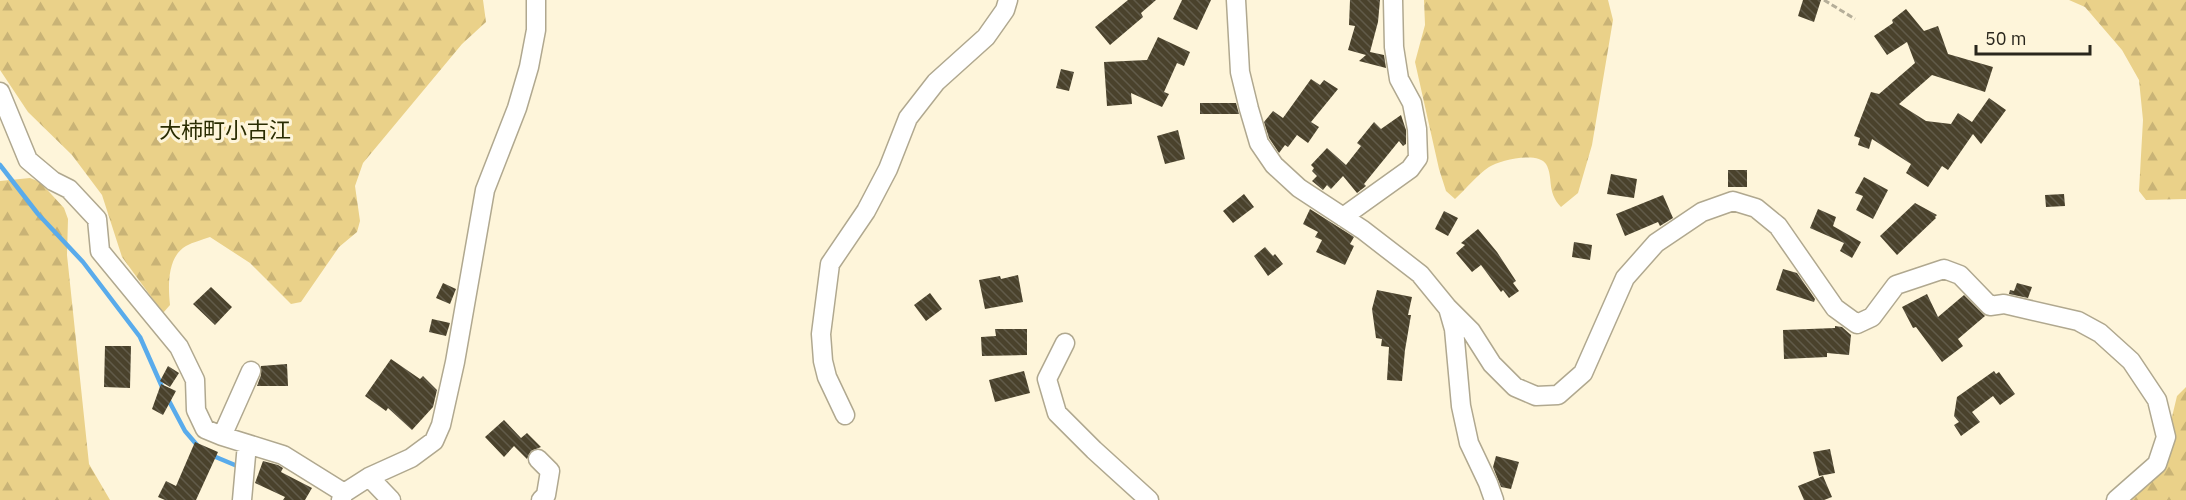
<svg xmlns="http://www.w3.org/2000/svg" width="2186" height="500" font-family="'IBM Plex Sans','Noto Sans JP',sans-serif">
  <style>
    .forest { fill: url(#forest-firs) }
    .lines { fill: none; stroke-linecap: round; stroke-linejoin: round }
    .stream { stroke: #59abeb; stroke-width: 4.5 }
    .building { fill: url(#building-back-hatch) }
    .minor-casing { stroke: #b0a88f; stroke-width: 21 }
    .path { stroke: #b5ae99; stroke-width: 3; stroke-dasharray: 6 3; stroke-linecap: butt }
    .minor { stroke: #fff; stroke-width: 18 }
    .labels { text-anchor: middle; stroke-width: 6; stroke-linejoin: round; paint-order: stroke }
    .quarter-label { font-size: 22px; fill: #2a2c02; stroke: #fef5da }
  </style>
  <defs>
    <pattern id="forest-firs" width="22" height="20" patternUnits="userSpaceOnUse" patternTransform="scale(1.5)"><rect width="22" height="20" fill="#ead189"/><path d="M5 1l3.5 6h-7zM16 11l3.5 6h-7z" fill="#c9b376"/></pattern>
    <pattern id="building-back-hatch" width="6" height="6" patternUnits="userSpaceOnUse" patternTransform="scale(1.5)"><rect width="6" height="6" fill="#4a422c"/><path d="M-1 5l2 2M0 0l6 6M5-1l2 2" fill="none" stroke="#615b49"/></pattern>
  </defs>
  <rect width="100%" height="100%" fill="#fef5da"/>
  <!-- forest -->
  <path class="forest" d="M0 0H483L486 22 462 44 363 163 355 186 360 221 357 232 339 247 301 302 291 304 250 263 210 237C202 240 193 242 186 246 167 257 168 286 170 305L163 313 122 257 102 195 72 155 28 112 0 70Z
    M1424 0H1608L1613 20 1592 145 1578 193 1561 207C1546 191 1554 178 1546 164 1538 151 1500 160 1489 167 1477 175 1466 189 1455 199L1446 191 1439 169 1415 62 1425 25Z
    M2069 0H2186V199L2146 200 2139 191 2143 120 2139 80 2122 50 2085 7Z
    M30 178 40 182 64 208 68 219 67 255 89 464 110 500H0V181Z
    M2186 387V500H2120L2160 467 2177 396Z"/>
  <g class="lines">
    <!-- stream -->
    <path class="stream" d="M0 165 38 214 83 262 140 337 163 389
      M168 399 185 431 197 445
      M211 455 242 468"/>
  </g>
  <!-- building -->
  <path class="building" d="M1128 0H1156L1141 13 1143 17 1110 45 1095 27Z
    M1182 0H1211L1197 30 1173 19Z
    M1350 0H1380L1378 22 1370 52 1384 55 1386 68 1359 61 1366 55 1348 50 1355 26 1349 25Z
    M1803 0H1821L1814 22 1798 16Z
    M1906 9 1924 31 1938 26 1948 54 1993 67 1985 92 1932 75 1899 104 1926 121 1951 124 1958 113 1972 122 1989 98 2006 110 1981 144 1973 134 1948 170 1942 166 1928 187 1906 173 1911 164 1872 139 1869 149 1858 145 1860 138 1854 136 1871 92 1879 94 1915 63 1907 42 1887 55 1874 36 1893 23 1892 20Z
    M1158 37 1190 52 1184 66 1177 63 1164 92 1169 94 1162 107 1131 93 1132 104 1107 106 1104 62 1147 60Z
    M1061 69 1074 72 1069 91 1056 88Z
    M1311 79 1320 85 1324 80 1338 89 1311 122 1319 127 1308 143 1297 135 1288 147 1285 145 1279 153 1269 138 1264 122 1273 111 1283 118Z
    M1200 103H1236L1239 114H1200Z
    M1401 115 1406 130V144L1403 146 1399 141 1364 184 1366 186 1357 193 1343 176 1331 189 1327 185 1323 190 1312 181 1317 176 1312 171 1314 168 1311 165 1327 148 1346 165 1361 146 1357 143 1374 122 1381 129Z
    M1178 130 1185 159 1165 164 1157 136Z
    M1728 170H1747V187H1728Z
    M1611 174 1637 179 1634 198 1607 194Z
    M1864 177 1888 190 1873 219 1856 210 1863 196 1855 193Z
    M1244 194 1254 207 1233 223 1223 211Z
    M2064 194 2065 206 2046 207 2045 195Z
    M1663 195 1673 218 1660 226 1658 222 1625 236 1616 214Z
    M1915 203 1937 215 1935 217 1936 218 1897 255 1880 236Z
    M1310 209 1354 237 1350 244 1354 246 1345 265 1316 252 1322 240 1315 237 1318 232 1303 224Z
    M1818 209 1836 217 1833 226 1861 242 1852 258 1840 251 1844 243 1810 228Z
    M1444 211 1458 218 1448 236 1435 229Z
    M1478 229 1497 252 1516 281 1513 283 1519 291 1509 298 1503 290 1501 292 1481 265 1472 272 1456 253 1465 245 1461 243Z
    M1574 242 1592 245 1590 260 1572 257Z
    M1265 247 1273 256 1275 254 1283 264 1268 276 1254 256Z
    M1783 269 1797 273 1815 299 1814 302 1776 290Z
    M1018 275 1023 302 985 309 979 280 1000 276 1001 279Z
    M443 283 456 289 450 304 436 298Z
    M2017 283 2032 287 2028 298 2009 294 2010 290 2014 291Z
    M211 287 232 307 215 325 193 304Z
    M1377 290 1412 297 1408 315H1411L1405 350 1402 381 1387 380 1389 347 1381 346 1382 339 1376 338 1372 309Z
    M930 293 942 309 926 321 914 305Z
    M1927 294 1938 317 1964 295 1985 316 1958 339 1963 346 1942 362 1916 327 1913 328 1902 307Z
    M432 319 450 323 446 336 429 332Z
    M1835 326 1842 327 1851 335 1849 355 1827 353V357L1784 359 1783 330 1835 328Z
    M995 329H1027V355L982 356 981 337 996 336Z
    M105 346H131L130 388 104 387Z
    M391 359 420 379 423 376 437 390 433 407 412 430 388 408 386 411 365 396Z
    M287 364 288 386H257L261 375V366Z
    M168 366 179 373 170 387 160 381Z
    M1024 371 1030 393 995 402 989 380Z
    M1994 371 1996 374 1999 372 2015 394 2000 405 1993 396 1972 412 1980 422 1961 436 1954 425 1959 422 1954 416 1957 397Z
    M161 384 176 391 163 415 152 409Z
    M504 420 521 438 527 433 541 447 531 451 527 459 514 446 504 457 485 437Z
    M195 442 218 452 196 500H165L158 497 166 481 176 486Z
    M1830 449 1835 473 1819 476 1813 452Z
    M1496 456 1519 462 1511 489 1501 487 1493 467Z
    M263 461 278 465 283 468 281 472 312 488 305 500H283L285 497 255 483Z
    M1823 476 1832 497 1824 500H1804L1798 486Z"/>
  <g class="lines">
    <defs>
      <path id="minor" d="M1236 0 1240 72 1249 109 1259 143 1274 165 1299 188 1363 230 1420 274 1447 307 1471 331 1492 364 1515 387 1536 396 1558 395 1583 373 1625 278 1656 243 1702 212 1733 201 1756 208 1778 226 1835 308 1857 324 1872 317 1896 285 1944 269 1960 275 1990 306 2004 304 2078 321 2100 333 2131 361 2157 400 2166 437 2157 464 2116 500
        M0 92 28 160 53 181 69 189 97 219 100 251 179 347 195 380 196 410 205 429 222 436 283 455 344 493
        M1343 217 1410 169 1418 158 1417 129 1412 103 1399 79 1394 47 1393 0
        M1448 308 1454 329 1461 406 1469 443 1488 483 1494 500
        M1065 343 1047 379 1057 413 1094 450 1149 500
        M845 415 827 377 823 361 821 334 830 264 866 211 888 169 908 118 936 82 986 37 1005 10 1008 0
        M222 436 251 371
        M538 459 550 471 546 495 541 500
        M369 477 391 500
        M242 500 247 444
        M341 500 344 493 369 477 411 458 434 441 441 425 455 362 485 190 517 108 529 67 536 30V0"/>
    </defs>
    <!-- minor casing -->
    <use href="#minor" class="minor-casing"/>
    <!-- path -->
    <path class="path" d="M1824 0 1855 19"/>
    <!-- minor -->
    <use href="#minor" class="minor"/>
  </g>
  <g class="labels">
    <!-- quarter labels -->
    <g class="quarter-label">
      <text x="225" y="138">大柿町小古江</text>
    </g>
  </g>
  <!-- scale -->
  <path d="M1976 45v9h114v-9" fill="none" stroke="#29261c" stroke-width="3"/>
  <text x="1985" y="45" font-size="18" fill="#29261c" stroke="#fef5da" stroke-width="4.5" paint-order="stroke">50 m</text>
</svg>
